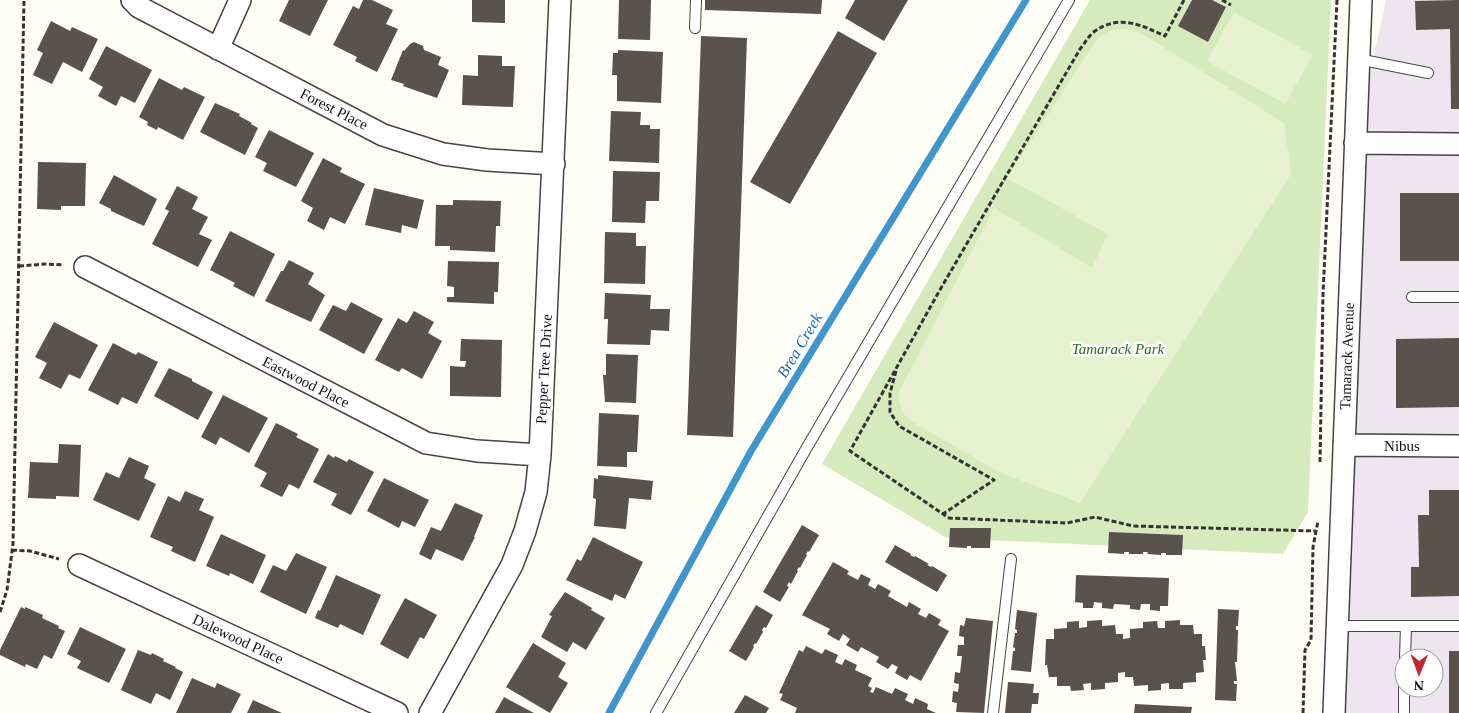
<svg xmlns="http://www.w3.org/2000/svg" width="1459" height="713" font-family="'Times New Roman',serif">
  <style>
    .industrial { fill: #eee6ef; fill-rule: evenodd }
    .green { fill: #d5ebbd }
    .pitch { fill: #e6f2cf }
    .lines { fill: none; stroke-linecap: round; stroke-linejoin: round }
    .stream { stroke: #3f96cf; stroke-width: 7 }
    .building { fill: #5a524d }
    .lane-casing { stroke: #444; stroke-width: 12 }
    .street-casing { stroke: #444; stroke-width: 24 }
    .path { stroke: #333; stroke-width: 3; stroke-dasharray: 5 2.5; stroke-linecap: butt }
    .lane { stroke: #fff; stroke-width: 10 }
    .street { stroke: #fff; stroke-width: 21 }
    .labels { text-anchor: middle; stroke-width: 5; stroke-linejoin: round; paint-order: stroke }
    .street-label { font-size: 15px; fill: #111; stroke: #fff }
    .park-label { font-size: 15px; font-style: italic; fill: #2f6b1f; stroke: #fff }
    .water-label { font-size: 16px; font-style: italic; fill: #1768a6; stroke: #fff }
  </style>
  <rect width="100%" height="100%" fill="#fffdf5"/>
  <!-- industrial -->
  <path class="industrial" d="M1386 0H1459V713H1342L1355 143ZM1404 658H1434V688H1404Z"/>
  <!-- green -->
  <path class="green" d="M1090 0H1331L1308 512 1283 554 947 538 822 464Z"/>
  <!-- pitch -->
  <path class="pitch" d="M1234 12 1313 55 1285 104 1207 61Z
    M1127 29 1141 33 1284 123 1291 174 1080 503 999 472 911 421 902 412 898 394 994 208 1092 268 1108 234 1007 178 1095 42C1106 30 1111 30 1127 29Z"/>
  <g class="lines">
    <!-- stream -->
    <path class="stream" d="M609 713 751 451 1026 0"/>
  </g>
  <!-- building -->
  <path class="building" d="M289 0H328L310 36 279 21Z
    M363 0H372L393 10 386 24 398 29 377 72 355 61 357 57 333 45 353 6 359 9Z
    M472 0H505V23L472 22Z
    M619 0H651L650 40 618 39Z
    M705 0H822L821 14 705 10Z
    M855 0H908L884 41 845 18Z
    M1192 0H1212L1226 7 1208 42 1178 26Z
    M1459 0V109H1451L1450 29 1416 30 1415 1Z
    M51 21 70 31 72 27 98 39 82 72 63 62 52 84 33 75 43 53 37 50Z
    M838 31 877 53 790 204 750 182Z
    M701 36 747 38 733 437 687 435Z
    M414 42 423 46 424 50 441 57 438 65 449 70 437 98 403 86 404 84 391 80 403 50 404 51 410 44Z
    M106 46 152 70 135 103 121 96 116 106 98 96 103 87 89 79Z
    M618 50 663 52 661 103 617 101V75H612L613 53H618Z
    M478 55 502 56V66H515L513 107 462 105 463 75 478 76Z
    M159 78 182 90 184 87 205 97 183 140 158 127 157 130 147 125 148 122 139 117Z
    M215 103 240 114 239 116 252 123 251 124 258 128 245 155 200 132Z
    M611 111 641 112 640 125H650V129H660L659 163 609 161Z
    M269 130 314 153 296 187 263 171 267 163 255 157Z
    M323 158 342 168 340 172 365 184 345 224 330 217 324 230 307 221 313 208 301 201Z
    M38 162 86 163 85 206H61V210L37 209Z
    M613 171 660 172 659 201H646L645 223 612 222Z
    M114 175 157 199 144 226 111 211V209L99 203Z
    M177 186 198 197 192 209 208 217 199 234 212 240 198 267 152 244 169 211 165 209Z
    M374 188 424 200 417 229 402 225 401 233 365 225Z
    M1400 193H1459V261H1400Z
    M453 200 501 201 500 226H496L495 252 450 250V246H435L436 205H453Z
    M230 231 275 254 254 297 233 286 235 283 210 270Z
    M605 232 636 233V246H646L645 284 604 283Z
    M289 260 314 273 308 284 325 295 311 322 265 301 281 271H283Z
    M448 261 499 262 498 292H494V304L447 302V297H454V287L447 286Z
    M605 293 651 295 650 309H670L669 331 651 330 650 345 607 344 608 319H604Z
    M351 302 383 319 364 354 319 330 333 305 346 311Z
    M414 311 434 322 428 333 442 341 422 379 402 368 399 372 375 360 398 318 407 323Z
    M54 322 98 345 80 379 69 374 61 389 39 378 47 363 35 357Z
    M1459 338V407L1396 408V339Z
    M461 339 502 340 501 397 450 396V366L465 367 466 361H460Z
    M113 343 136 355 138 352 158 362 137 404 122 397 118 405 88 390Z
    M606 354 638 355 636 403 605 402 603 375H606Z
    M169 368 192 379V381L213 392 198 420 154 396Z
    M223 395 268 418 249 453 220 437 216 445 201 437Z
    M599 413 639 415 637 452H627V467L597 466Z
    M276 423 298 434 296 437 319 449 299 489 289 484 282 497 260 486 267 473 254 466Z
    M59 444 81 445 79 497 56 496V499L28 498 30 462 58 463Z
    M328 454 334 458 335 456 347 462 349 459 374 472 351 515 331 505 337 494 313 482Z
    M129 457 149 466 144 478 156 484 139 521 93 500 106 472 119 478Z
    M598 475 653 481 651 500 629 498 626 529 594 526 596 499 593 498 594 478 598 479Z
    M384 478 429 500 415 527 402 521 399 528 367 511Z
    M1429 490H1459V596L1411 597V567H1419L1418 515H1429Z
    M185 491 204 499 199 510 214 517 195 562 171 551 173 547 150 537 168 496 180 502Z
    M455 503 483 515 474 537H475L463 561 436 549 431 560 419 554 431 527 441 531Z
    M802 525 819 535 809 552 808 551 806 554 807 555 800 568 799 567 797 570 798 571 791 584 789 582 787 586 789 587 780 602 763 592Z
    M950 528H991L990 548H971V546H967V548L949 547Z
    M1109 532 1183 535 1182 555H1166V553H1161V555L1147 554 1148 552H1143V554H1129V552H1124V554L1108 553Z
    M221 534 266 555 253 584 230 573 229 576 206 566Z
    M593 537 643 562 625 599 615 594 612 601 566 580 577 559 581 561Z
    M895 545 911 554 910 555 914 557 915 556 929 564 927 565 931 567 932 566 947 575 937 592 885 562Z
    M296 553 327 567 306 614 260 592 273 565 286 571Z
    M833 562 849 571 847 574 858 580 861 574 871 579 868 585 875 589 878 584 891 591 888 596 907 607 909 602 921 609 918 614 926 618 929 613 941 620 938 625 949 631 921 681 910 675 907 680 895 673 898 667 892 664 888 669 876 662 879 657 861 647 858 652 846 645 850 639 843 634 839 641 827 634 830 629 802 615Z
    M336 575 381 595 363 635 340 624 338 628 315 618 318 610 320 611Z
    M1076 575 1169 578 1168 606H1160V611L1150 610V604H1141L1140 610 1130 609V605L1114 604 1113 609 1102 608V603L1094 602 1093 608H1083V603L1075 602Z
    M565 592 592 608 591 610 605 618 586 650 573 642 567 652 541 637 552 616 549 615Z
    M405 598 437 615 424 639 420 637 408 659 380 644Z
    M756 605 773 615 766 628 764 627 762 630 763 632 756 644 755 643 753 646 754 647 746 661 729 651Z
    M21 607 25 609V607L43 615 42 618 59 626 58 628 65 631 52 659 44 655 37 669 26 664 25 667 0 655V650Z
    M1218 609 1239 610 1238 626H1236V630H1238L1237 662H1235L1237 681H1234V684H1237L1236 701 1215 700Z
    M1017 610 1037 613 1031 672 1011 670 1013 651H1015V648L1013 647 1015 633H1017V630L1015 629Z
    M966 618 993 621 984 713 956 712 957 703 952 702 953 691 958 692 959 684 954 683 955 672 960 673 962 656H957L958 645H964V637L959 636 960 625 964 626Z
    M1102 620V626L1115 625 1116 634H1123V639L1130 638V629L1143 628V622L1157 621 1158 628H1165V621L1180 620V625H1193L1194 634H1202V646H1205L1206 660H1203L1204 672 1196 673V682L1183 683V689H1169V683L1161 684V690L1148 691V685L1134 686 1133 677H1125V672L1118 673V682L1105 683V689L1091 690V683L1083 684 1084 690 1071 691 1070 686H1057V677H1049L1047 665H1045L1046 639H1054V629L1067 628V622L1079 621V628L1087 627V621Z
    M80 627 126 649 109 683 77 668 81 661 67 654Z
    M533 643 566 663 558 677 568 683 550 713 506 687Z
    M806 646 822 654 825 649 838 655 835 662 842 665 845 659 857 665 855 670 872 678 868 686 872 688 870 692 873 693 876 687 892 694 895 688 908 694 905 700 913 704 915 698 928 704 927 709 936 713H795L797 708 780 700 783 694 779 693 799 650 803 652Z
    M138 650 151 655 152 653 164 659 163 661 176 667 175 668 183 672 170 700 156 693 151 704 121 690Z
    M1449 651H1459V713H1449Z
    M192 678 215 688 217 683 241 694 231 713H176Z
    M1008 682 1034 684 1033 693H1039L1038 704H1032L1031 713H1005Z
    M745 695 769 708 766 713H734Z
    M504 697 534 713H495Z
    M253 700 282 713H247Z
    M1135 704 1192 707 1191 713H1134Z"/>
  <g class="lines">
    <defs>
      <path id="lane" d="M695 28 696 0
        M1358 59 1428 73
        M1412 297H1459
        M1338 626H1459
        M1405 658 1406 626
        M656 713 806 449 1069 0
        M993 713 1011 559
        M1404 713V688"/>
      <path id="street" d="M132 0 139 7 383 135 443 154 487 160 554 164
        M218 49 240 0
        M1355 143 1459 144
        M85 267 426 443 477 451 540 455
        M1344 445 1459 446
        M79 565 397 713
        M430 713 512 565 525 531 536 492 540 455 560 0
        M1334 713 1361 0"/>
    </defs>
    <!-- lane casing -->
    <use href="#lane" class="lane-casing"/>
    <!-- street casing -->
    <use href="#street" class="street-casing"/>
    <!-- path -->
    <path class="path" d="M1184 0 1165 36C1141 25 1120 14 1095 31 1089 35 1085 43 1080 49L941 288 850 451 949 518 1067 523 1095 517 1133 526 1316 531
      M1222 0 1231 5
      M19 266 46 264 64 265
      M896 371 890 393V412L899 426 994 480 943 514
      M1320 462 1323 294 1337 0
      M12 550 30 551 59 559
      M0 612 7 590 13 544 24 0
      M1303 713 1305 650 1311 640 1313 547 1318 521"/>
    <!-- lane -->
    <use href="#lane" class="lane"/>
    <!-- street -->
    <use href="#street" class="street"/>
  </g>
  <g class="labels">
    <!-- street labels -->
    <g class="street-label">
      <text transform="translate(334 109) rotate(27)" y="5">Forest Place</text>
      <text transform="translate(1347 356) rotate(-88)" y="5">Tamarack Avenue</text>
      <text transform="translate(544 369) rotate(-87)" y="5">Pepper Tree Drive</text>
      <text transform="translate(306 382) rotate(27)" y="5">Eastwood Place</text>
      <text x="1402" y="451">Nibus</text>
      <text transform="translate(238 639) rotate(25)" y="5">Dalewood Place</text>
    </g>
    <!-- park labels -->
    <g class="park-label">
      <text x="1118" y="354">Tamarack Park</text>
    </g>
    <!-- water labels -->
    <g class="water-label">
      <text transform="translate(799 345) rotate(-59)" y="6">Brea Creek</text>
    </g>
  </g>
  <!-- north arrow -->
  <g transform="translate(1419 673) rotate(181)"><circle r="24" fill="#ffffff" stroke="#a0a0a0"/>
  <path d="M0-4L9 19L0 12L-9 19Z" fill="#c4262e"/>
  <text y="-8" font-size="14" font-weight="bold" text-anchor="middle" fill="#111111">N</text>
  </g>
</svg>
